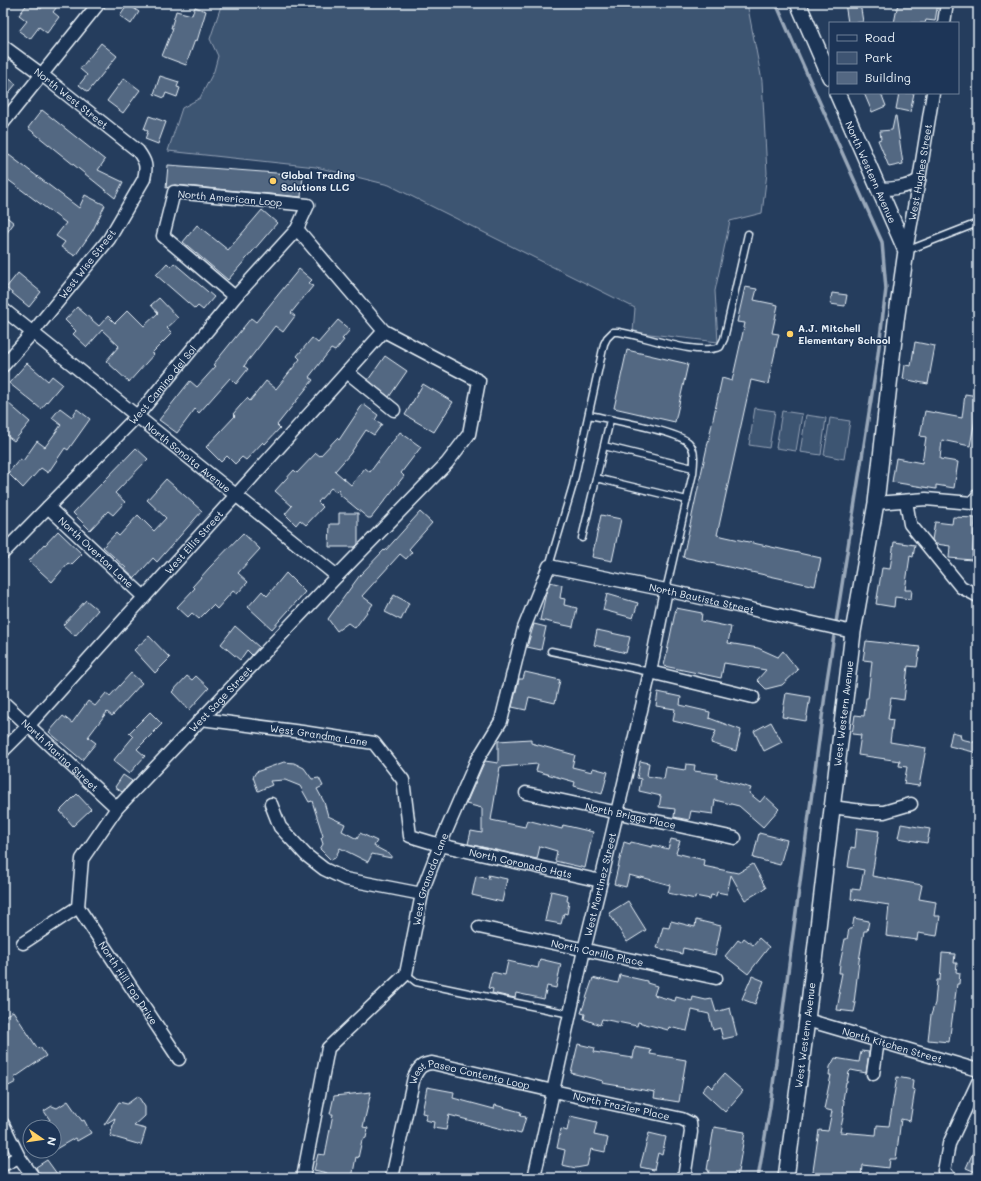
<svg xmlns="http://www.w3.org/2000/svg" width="981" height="1181" font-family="Mali,sans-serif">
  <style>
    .green { fill: #3e5472; stroke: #93a2b5 }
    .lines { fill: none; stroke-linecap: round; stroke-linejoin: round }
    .stream { stroke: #99a8ba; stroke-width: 3.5 }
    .building { fill: #536782; stroke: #e8f1f8 }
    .service-casing { stroke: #e8f1f8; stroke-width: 9 }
    .minor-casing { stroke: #e8f1f8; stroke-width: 15 }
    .tertiary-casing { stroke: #e8f1f8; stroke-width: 18 }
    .service { stroke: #1d3557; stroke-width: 6 }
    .minor { stroke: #1d3557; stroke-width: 12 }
    .tertiary { stroke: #1d3557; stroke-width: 15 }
    .poi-dot { fill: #ffd166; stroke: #1d3557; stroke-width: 1.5 }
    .labels { text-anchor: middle; stroke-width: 3; stroke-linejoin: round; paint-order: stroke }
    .street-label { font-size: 10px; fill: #e8f1f8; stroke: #1d3557 }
    .poi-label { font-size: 10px; font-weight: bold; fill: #e8f1f8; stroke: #1d3557; text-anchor: start }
  </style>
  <rect width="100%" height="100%" fill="#253d5d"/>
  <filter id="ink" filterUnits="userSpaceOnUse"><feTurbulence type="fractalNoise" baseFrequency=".025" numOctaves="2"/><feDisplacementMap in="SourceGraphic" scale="8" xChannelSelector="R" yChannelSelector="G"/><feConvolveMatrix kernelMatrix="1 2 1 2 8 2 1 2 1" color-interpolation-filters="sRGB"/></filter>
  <g filter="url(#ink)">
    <!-- green -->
    <path class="green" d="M222 3H747L762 81 767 173 762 213 730 221 715 291 718 342 633 332 635 308 389 185 316 167 168 151 182 108 200 98 214 71 218 56 210 39Z
      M755 408 775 411 769 448 749 445Z
      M782 411 802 414 796 451 776 448Z
      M806 415 826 418 821 455 800 452Z
      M830 418 850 421 844 459 824 455Z"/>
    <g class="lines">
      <!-- stream -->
      <path class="stream" d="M758 1178 770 1107 827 680 877 362 886 289 882 242 795 47 776 3"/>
    </g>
    <!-- building -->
    <path class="building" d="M28 3H33L41 9 45 3H60L53 12 59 17 47 33 39 27 30 39 19 31 27 21 19 15Z
      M845 3H860L863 22 848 23Z
      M898 3H938L935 21 926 20 925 23H894Z
      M128 4 139 12 131 24 120 16Z
      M195 7 206 11 197 41 195 40 186 65 162 56 173 28H171L176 11 192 15Z
      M101 43 117 56 88 92 79 85 87 75 80 69Z
      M3 74 16 84 3 100Z
      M160 76 179 82 177 87 180 88 177 97 166 93 164 98 154 94Z
      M124 78 140 90 123 113 107 101Z
      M864 93H881L886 106 872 112Z
      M899 93H914L910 112 896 109Z
      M42 110 105 160 98 170 123 182 115 198 28 128Z
      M149 116 166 122 158 144 145 139 148 131 144 129Z
      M895 116H896L903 164 889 167 878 140 881 139 880 131 892 130Z
      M9 155 79 208 85 195 105 205 93 230 75 256 61 247 65 242 56 236 66 223 3 176V163Z
      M168 165 303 175 301 197 175 185 166 188Z
      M262 210 277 223 228 280 183 242 197 225 228 250Z
      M3 214 14 223 3 238Z
      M167 263 171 267 174 263 214 297 203 310 198 306 195 309 156 275Z
      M299 269 312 280 308 284 313 286 291 313 295 316 283 332 275 326 244 366 248 369 236 384 230 378 199 413 195 409 177 433 159 420 190 381 197 387 216 366 213 365 251 318 256 322Z
      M18 273 41 292 29 307 6 288Z
      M745 287 757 289 754 300 778 305 772 333 779 334 768 384 751 380 717 535 821 558 815 586 683 557 722 378 732 381 745 323 737 322Z
      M832 293 847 295 845 306 830 304Z
      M159 298 178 318 167 328 172 333 152 353 154 354 129 382 106 361 119 346 102 330 87 347 73 334 76 331 65 320 77 307 99 326 108 316 115 323 128 310 144 326 158 313 151 305Z
      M338 320 350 330 342 339 344 340 335 351 331 349 309 377 313 380 277 425 280 428 265 444 263 442 246 460 242 457 235 464 227 456 221 462 206 447 235 416 233 414 247 398 250 401 266 381 276 389 300 359 297 356 312 338 318 343Z
      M915 342 935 346 928 384 903 379 905 365 911 366Z
      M627 350 688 364 675 422 614 408Z
      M385 356 407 371 389 397 368 380Z
      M27 363 48 381 52 376 62 384 41 409 9 383Z
      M423 384 453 402 434 432 405 415Z
      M965 394 978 396V404L970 446 942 440 940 459 958 462 954 488 936 485V489L892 482 896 458 922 463 926 437 920 436 925 411 962 418Z
      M8 403 30 422 14 441 3 433V409Z
      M363 404 378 415 375 420 382 424 374 435 366 430 350 454 335 471 351 485 365 468 370 472 400 432 421 447 401 473 404 476 371 518H368L339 494V489L336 492 331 488 318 502 323 507 306 525 300 520 296 525 285 514 292 506 275 491 294 470 297 473 316 453 320 456 337 438 339 440Z
      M60 408 72 417 77 409 90 419 68 450 65 448 48 473 41 468 23 488 8 473 20 459 23 461 37 441 45 447 61 425 52 418Z
      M136 448 148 459 115 493 125 502 113 515 108 511 90 530 73 513Z
      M166 479 202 511 157 562 153 558 135 578 125 569 126 568 103 547 116 533 119 536 138 515 154 531 166 518 147 500Z
      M420 512 432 523 409 549 412 552 406 559 400 554 362 596 373 604 355 628 348 623 337 631 328 619 360 575 384 550 385 551Z
      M339 513H358V544L355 547H329L330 524H339Z
      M601 515 621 519 612 561 592 557Z
      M953 517 975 518 972 560 949 558 950 546 936 544 932 540 935 522 952 524Z
      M58 531 82 554 71 565 68 563 52 582 29 561 44 544 45 545Z
      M243 533 260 549 238 573 248 582 237 594 233 591 217 609 213 605 199 619 192 613 188 617 177 607 195 588 193 586 209 568Z
      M894 542 915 545 913 557 910 556 905 590H912L911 599 895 597 894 607 876 604 882 568 890 569Z
      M286 573 305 592 272 629 248 607 262 591 267 596Z
      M550 582 562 585 560 598 565 599 564 605 577 608 573 627 540 620 546 593Z
      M607 594 638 603 633 618 603 610Z
      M394 595 409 603 401 620 385 612Z
      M86 600 98 610 75 636 63 625Z
      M676 608 702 613 701 621 731 627 728 643 758 648 778 657 783 651 798 670 782 685 766 689 757 680 766 670 724 663 721 678 664 666Z
      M534 624 546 627 541 650 527 647Z
      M235 626 259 647 252 655 247 650 240 660 221 644Z
      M597 630 630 637 626 653 594 645Z
      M149 636 170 658 155 673 134 650Z
      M866 641 920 647 917 667 908 666 904 700 891 698 888 719 893 720 890 742 926 748 919 786 904 784 907 767 899 766 900 761 858 755 861 735 852 734 855 715 864 716 866 698H868L872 661 863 660Z
      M525 672 560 680 555 703 529 697 526 710 512 707 519 679H523Z
      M131 673 142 683 112 716 107 712 88 737 96 743 82 760 49 732 63 716 72 723 88 701 95 706 106 693 110 696Z
      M187 676 192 680 196 676 209 688 189 710 172 692Z
      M658 692 681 697 680 705 710 712 709 718 741 730 736 751 711 743 716 731 673 721 675 709 656 706Z
      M786 693 810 697 806 721 782 717Z
      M150 712 162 724 137 749 145 756 129 774 113 761 133 737 129 733Z
      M771 722 782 742 764 751 754 731Z
      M952 732 960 734 961 739 978 743V753L949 746Z
      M531 739V743L575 755 572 767 592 772 593 768 608 772 602 794 574 786 575 782 536 771 538 764 500 767 491 820 525 827 527 820 562 829 563 825 593 832 585 868 555 861 557 851 540 846 537 859 468 844 471 831 482 833V808L466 804 483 765 485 761 498 763V741Z
      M640 761 649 763 647 776 664 779 666 767 685 770 686 764 695 765 694 771 717 774 716 778 751 788 749 793 760 802 765 796 779 809 763 827 739 806 715 800 713 814 691 811 689 820 674 817 675 809 659 807 661 796 639 791 641 779 637 778Z
      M284 762 294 763 304 768 312 779 319 778 323 786 317 789 324 802 328 816 345 824 342 831 357 839 360 833 377 841 374 846 391 855V858L372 854 368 862 340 848 335 858 331 860 320 849 323 844 321 838 323 836 312 801 309 802 300 786 285 780 270 781 272 785 258 791 253 777 256 772Z
      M123 775 132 781 122 792 115 787Z
      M77 794 91 809 73 826 60 811Z
      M901 824 930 829 927 843 898 838Z
      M857 828 879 831 872 876 922 885 919 899 936 902 934 916H940L937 936 918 933 917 940 886 936 889 905 851 899 852 889 860 890 864 870 848 867 851 847 855 848Z
      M759 833 787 840 780 865 753 858Z
      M671 839 680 841 676 853 704 860 703 866 738 873 753 864 766 888 745 900 731 875 727 894 717 892 716 896 711 895 710 899 695 896V899L668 893 670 885 641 877 640 878 629 875 626 887 614 884 624 842 630 844 631 842 652 847 653 845 668 849Z
      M488 875 507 879 502 902 472 895 476 876 489 879Z
      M551 891 568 895 567 901 569 902 567 914 564 913 561 924 545 921Z
      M628 901 646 930 627 942 609 913Z
      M854 918 869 921 867 931H864L859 961 854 1003H856L854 1012 837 1010 840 993H838L842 973H839L840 964 845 939H847L849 929H852Z
      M696 920 721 926 715 955 683 948 682 954 657 948 663 927 669 928 671 921 695 927Z
      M744 938 753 945 759 938 769 947 748 974 725 956 738 940 741 942Z
      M942 953 955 954 954 963H957L956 972 960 973 959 984H957L949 1042 928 1040 931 1015 935 1003 937 980H940Z
      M540 959 561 964 556 988 547 986 544 999 516 993 515 998 492 993 493 989 488 988 492 972 505 975 508 961 538 968Z
      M620 975 647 981V983L657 986 654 995 675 1001 676 997 692 1001 693 997 706 1000 712 999 716 1012 730 1008 737 1036 723 1039 720 1028 713 1030 709 1014 692 1010 687 1031 669 1027 668 1030 638 1022 637 1026 602 1019 600 1025 584 1019 585 1014 581 1013 593 978 600 980 601 979 618 983Z
      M752 976 764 981 755 1004 742 999Z
      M13 1011 38 1049 40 1047 46 1056 14 1078 16 1082 3 1089V1017Z
      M578 1044 595 1048 594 1052 633 1058 635 1047 651 1050 650 1054 686 1060 679 1102 654 1098 655 1092 602 1083 603 1081 571 1073Z
      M861 1051 869 1052 866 1073 851 1070 849 1072 847 1082H846L843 1100H844L843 1113H844L840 1132 876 1135 877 1125 889 1126 897 1077 913 1080 912 1089 915 1090 910 1121 901 1119 896 1159H890L889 1168 862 1165 861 1178H812L819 1130 828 1131 832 1111 824 1109 831 1075H829L830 1067 835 1058 859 1062Z
      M724 1074 743 1091 725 1112 702 1091 708 1084 712 1088Z
      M427 1087 454 1092 453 1098 494 1109 495 1105 521 1112 520 1116 526 1117 521 1134 449 1115 446 1130 433 1128 434 1122 425 1120 427 1114 422 1113Z
      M371 1092 363 1127 368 1128 366 1138 362 1140 358 1158 356 1157 352 1178H326L327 1173 314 1170 318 1154 325 1155 333 1114H330L334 1096Z
      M138 1096 145 1107V1116L134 1126 146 1129 141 1145 110 1136 115 1118 104 1125 119 1102 127 1104Z
      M68 1101 82 1121 84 1120 91 1133 77 1141 75 1138 54 1150V1127H40L50 1120 44 1111 52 1106 57 1108Z
      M570 1116 597 1122 594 1135 608 1138 605 1152 591 1149 587 1166 576 1168 562 1165 565 1150 557 1148 561 1129 567 1131Z
      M714 1127 745 1132 737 1178H707L709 1170H707Z
      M649 1133 666 1137 662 1155 658 1153 654 1170 640 1167Z
      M978 1141V1173L966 1168Z
      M47 1160 60 1178H41L36 1167Z"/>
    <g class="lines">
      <defs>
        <path id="service" d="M906 251 975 224 978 221
          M589 415C607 419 679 431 689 443 696 450 694 464 693 473L666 590
          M604 446 693 468
          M596 478 687 500
          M582 538 610 420
          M549 566 573 485 604 344 607 338 613 332H619C646 336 695 356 720 347L724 339 748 234
          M551 651 650 672
          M406 974 416 982 570 1014"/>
        <g id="minor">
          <path d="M944 23 947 3"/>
          <path id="s1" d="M3 46 41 74 138 151C146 162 147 166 144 179L109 239 33 332 3 366"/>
          <path d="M3 123 99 3"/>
          <path d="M878 189C893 189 906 188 919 180"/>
          <path id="s2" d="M906 251 919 180 933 93"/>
          <path id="s3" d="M3 309 337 576"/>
          <path d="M347 372 394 410"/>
          <path d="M906 501 910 524 961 587 978 596"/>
          <path d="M876 503 926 499 972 503 977 498 978 495"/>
          <path id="s4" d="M48 507 144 597"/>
          <path id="s5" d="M3 553 137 416 235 297 297 229 308 205 174 192 163 236 235 297"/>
          <path d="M650 672 753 697"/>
          <path id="s6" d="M3 702 117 808"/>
          <path id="s7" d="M201 719 302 732 374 743 403 780 410 836 440 845 601 881"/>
          <path id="s8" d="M3 751 29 725 384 331"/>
          <path id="s9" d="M526 793 735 838"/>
          <path d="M271 804 280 827 306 855 324 869 345 879 422 894"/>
          <path d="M832 807 870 812H884L911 804"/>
          <path id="s10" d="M78 907 179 1059"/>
          <path id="s11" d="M479 927 716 978"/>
          <path id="s12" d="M23 943 78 907 82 859 117 808 337 576 447 463 469 434 479 381 384 331 297 229"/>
          <path id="s13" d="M807 1020 978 1070"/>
          <path d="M873 1074 878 1041"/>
          <path d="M3 1124 19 1157 34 1178"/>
          <path d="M3 1165 19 1157"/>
          <path id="s14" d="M303 1178 328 1048 406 974 423 889 440 845 476 762 501 721 524 628 549 566 666 590 853 632"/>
          <path id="s15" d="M392 1178 414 1077C419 1067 422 1064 432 1063L553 1091 682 1119 690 1123 691 1132 684 1178"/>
          <path id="s16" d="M534 1178 584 950 601 881 650 672 666 590"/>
          <path d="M950 1178 944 1171 949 1144 978 1082"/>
        </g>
        <g id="tertiary">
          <path d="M798 3 830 77"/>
          <path id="s17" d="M786 1178 807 1020 853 632 876 503 896 321 906 251 837 93"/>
        </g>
      </defs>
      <!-- service casing -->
      <use href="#service" class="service-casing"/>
      <!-- minor casing -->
      <use href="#minor" class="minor-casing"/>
      <!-- tertiary casing -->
      <use href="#tertiary" class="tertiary-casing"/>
      <!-- service -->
      <use href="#service" class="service"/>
      <!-- minor -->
      <use href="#minor" class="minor"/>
      <!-- tertiary -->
      <use href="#tertiary" class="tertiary"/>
    </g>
  </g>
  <!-- markers -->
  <g class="poi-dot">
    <circle cx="273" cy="181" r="4"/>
    <circle cx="790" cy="334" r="4"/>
  </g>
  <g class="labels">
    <!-- street labels -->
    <g class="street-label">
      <text dy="4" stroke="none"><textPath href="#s1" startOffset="86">North West Street</textPath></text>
      <text transform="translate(871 172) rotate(66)" y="4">North Western Avenue</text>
      <text dy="4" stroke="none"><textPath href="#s2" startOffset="80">West Hughes Street</textPath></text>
      <text transform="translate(230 198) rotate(5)" y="4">North American Loop</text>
      <text transform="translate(87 264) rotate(-52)" y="4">West Wise Street</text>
      <text dy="4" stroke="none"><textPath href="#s5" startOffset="232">West Camino del Sol</textPath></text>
      <text dy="4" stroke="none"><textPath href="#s3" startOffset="237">North Sonoita Avenue</textPath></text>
      <text dy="4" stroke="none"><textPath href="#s8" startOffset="283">West Ellis Street</textPath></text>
      <text dy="4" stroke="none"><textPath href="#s4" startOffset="66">North Overton Lane</textPath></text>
      <text dy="4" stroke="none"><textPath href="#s14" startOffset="831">North Bautista Street</textPath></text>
      <text dy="4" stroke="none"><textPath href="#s12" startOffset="326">West Sage Street</textPath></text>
      <text dy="4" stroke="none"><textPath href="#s17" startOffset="468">West Western Avenue</textPath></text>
      <text dy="4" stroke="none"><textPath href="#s7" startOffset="119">West Grandma Lane</textPath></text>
      <text dy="4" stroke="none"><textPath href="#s6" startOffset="78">North Marina Street</textPath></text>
      <text dy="4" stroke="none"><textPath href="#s9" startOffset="107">North Briggs Place</textPath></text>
      <text dy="4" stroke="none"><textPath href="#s7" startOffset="392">North Coronado Hgts</textPath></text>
      <text dy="4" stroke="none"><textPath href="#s14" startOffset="338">West Granada Lane</textPath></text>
      <text dy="4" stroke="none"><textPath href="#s16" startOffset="301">West Martinez Street</textPath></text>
      <text dy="4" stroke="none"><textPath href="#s11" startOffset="121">North Carillo Place</textPath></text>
      <text dy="4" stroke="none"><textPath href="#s10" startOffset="91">North Hill Top Drive</textPath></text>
      <text dy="4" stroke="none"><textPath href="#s17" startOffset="144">West Western Avenue</textPath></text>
      <text dy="4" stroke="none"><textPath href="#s13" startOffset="89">North Kitchen Street</textPath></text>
      <text dy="4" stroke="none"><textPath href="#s15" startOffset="162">West Paseo Contento Loop</textPath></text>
      <text dy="4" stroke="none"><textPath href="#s15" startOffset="322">North Frazier Place</textPath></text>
    </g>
    <!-- poi labels -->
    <g class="poi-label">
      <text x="281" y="179">Global Trading<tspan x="281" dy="12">Solutions LLC</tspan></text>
      <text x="798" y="332">A.J. Mitchell<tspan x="798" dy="12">Elementary School</tspan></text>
    </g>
  </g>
  <!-- margin -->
  <rect width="981" height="1181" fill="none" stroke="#1d3557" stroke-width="16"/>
  <rect x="8" y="8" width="965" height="1165" fill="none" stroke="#e8f1f8" stroke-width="1.5" filter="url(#ink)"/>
  <!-- legend -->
  <rect x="829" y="22" width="130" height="72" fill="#1d3557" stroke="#6e8097"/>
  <rect x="837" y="35" width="20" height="6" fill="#1d3557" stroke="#6e8097"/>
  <text x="865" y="42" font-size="12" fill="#e8f1f8">Road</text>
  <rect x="837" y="52" width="20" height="12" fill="#3e5472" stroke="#6e8097"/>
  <text x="865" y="62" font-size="12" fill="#e8f1f8">Park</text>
  <rect x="837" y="72" width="20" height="12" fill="#536782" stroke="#6e8097"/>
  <text x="865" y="82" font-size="12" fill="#e8f1f8">Building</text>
  <!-- north arrow -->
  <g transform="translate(42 1139) rotate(103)"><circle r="19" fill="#1d3557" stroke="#6e8097"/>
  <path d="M0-3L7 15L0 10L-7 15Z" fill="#ffd166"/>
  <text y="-6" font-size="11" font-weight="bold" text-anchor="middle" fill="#e8f1f8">N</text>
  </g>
</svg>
